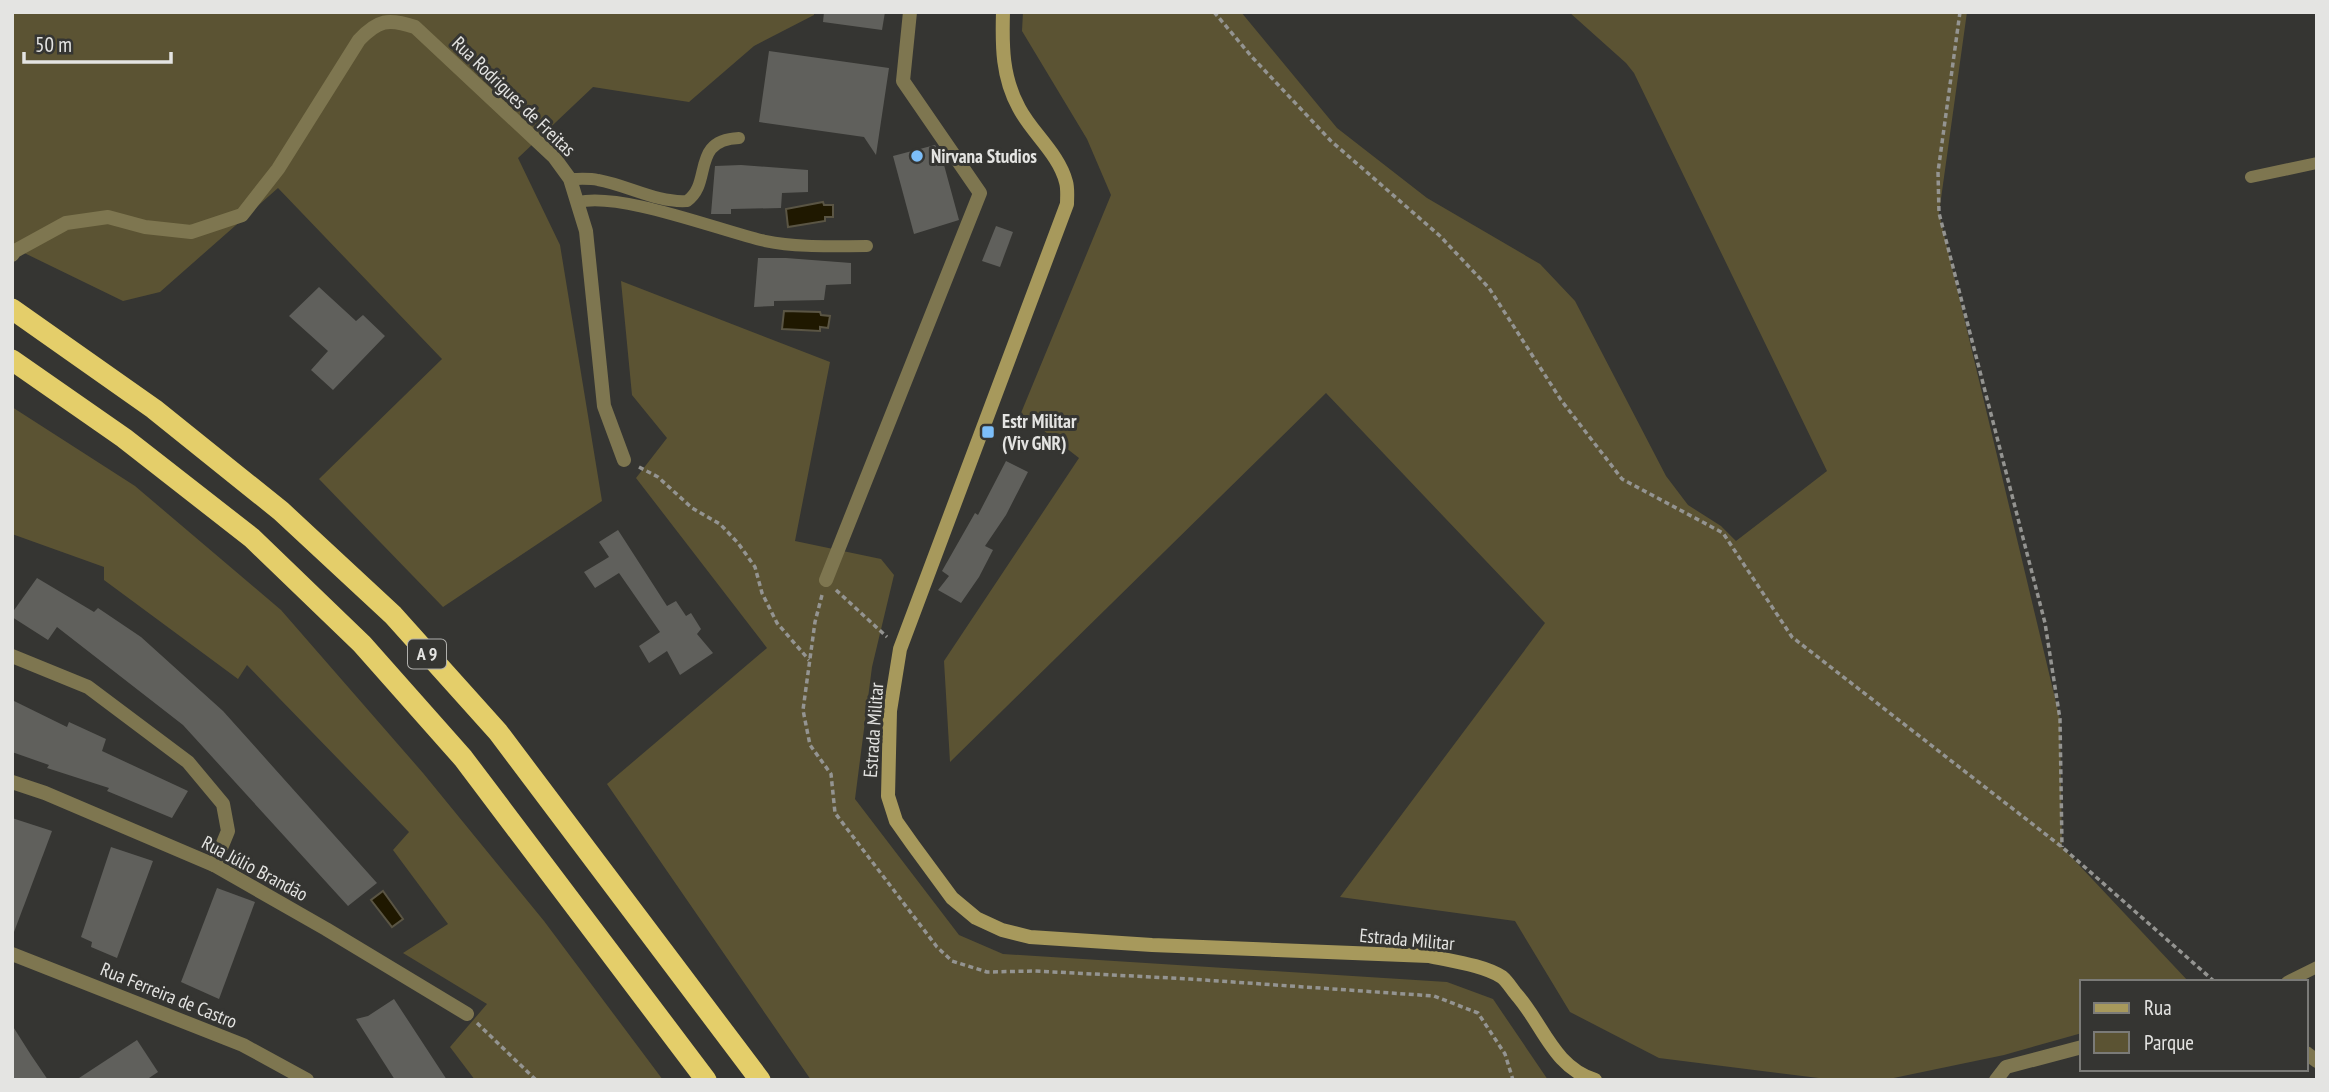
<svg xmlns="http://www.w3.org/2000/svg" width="2329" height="1092" font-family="'PT Sans Narrow',sans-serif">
	<rect width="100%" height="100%" fill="#353532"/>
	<g fill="#5b5333">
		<polygon points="814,12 814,15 754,46 689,102 593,87 518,158 560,245 602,501 443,607 319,479 442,359 278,188 160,292 123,301 12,247 14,12"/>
		<polygon points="1023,12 1241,12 1337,128 1427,198 1540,264 1575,301 1666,476 1688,505 1721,526 1736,541 1827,471 1634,73 1626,63 1569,12 1967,12 1939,213 2060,719 2062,847 2189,982 2082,982 2082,1033 2004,1055 1884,1080 1835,1080 1659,1058 1570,1012 1515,921 1340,897 1545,623 1326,393 950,762 944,661 1079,458 1021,413 1111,195 1087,139 1022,31"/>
		<polygon points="621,281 830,362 795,541 881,559 894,575 872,667 855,799 959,935 1003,954 1447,982 1493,999 1548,1080 811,1080 607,784 767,648 636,478 667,438 632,395"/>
		<polygon points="12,407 135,486 281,610 423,773 544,921 663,1080 475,1080 450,1047 487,1004 403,953 448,924 393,850 409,832 247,665 238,679 104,580 104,567 12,534"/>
	</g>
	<g fill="#1f1800" stroke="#5a5544" stroke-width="2">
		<polygon points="823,202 824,205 833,205 833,217 825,217 825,221 788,227 786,209"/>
		<polygon points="784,311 820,312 821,315 830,316 828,328 820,327 820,331 782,329"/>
		<polygon points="383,891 403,919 392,927 371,900"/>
	</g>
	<g fill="#60605c">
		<polygon points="824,12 885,12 882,30 823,22"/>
		<polygon points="769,51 889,68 876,155 864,137 759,122"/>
		<polygon points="935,145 941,154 959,220 914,234 893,156"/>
		<polygon points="741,165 808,170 808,192 782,193 781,208 731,209 731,214 711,214 715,166"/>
		<polygon points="996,226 1013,232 1000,267 982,261"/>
		<polygon points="758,258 786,258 851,263 851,284 826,285 824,300 774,301 774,306 754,307"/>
		<polygon points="319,287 356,321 363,315 385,336 333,390 311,370 328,351 289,316"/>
		<polygon points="1006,461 1028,472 1006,515 985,546 993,550 979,577 961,603 938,590 949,576 942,571 975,513 978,515"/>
		<polygon points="618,530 667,606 676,601 686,616 691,613 701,629 697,634 713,653 680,675 667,651 649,663 639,646 660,632 619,573 595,588 584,572 609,557 599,542"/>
		<polygon points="37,578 94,612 98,608 141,637 223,711 377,883 348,906 183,725 57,627 48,640 12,617 12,613"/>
		<polygon points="12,700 67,727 69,722 106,739 102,751 188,791 172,818 107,791 109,788 47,768 49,765 12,752"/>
		<polygon points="12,818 52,831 14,932 12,932"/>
		<polygon points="111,847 153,861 117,958 91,947 92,942 81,937"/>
		<polygon points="217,888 255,902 219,999 181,982"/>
		<polygon points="394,999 447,1080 395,1080 356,1019 368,1016"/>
		<polygon points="12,1025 31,1055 48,1080 12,1080"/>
		<polygon points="137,1040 158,1072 146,1080 76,1080"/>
	</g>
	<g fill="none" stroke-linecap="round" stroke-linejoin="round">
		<g stroke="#949491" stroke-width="3.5" stroke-dasharray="5 3.5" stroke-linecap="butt">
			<polyline points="1214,12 1252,57 1331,141 1440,236 1489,288 1561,400 1622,479 1723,533 1792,637 2062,847 2215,982"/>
			<polyline points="1960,12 1938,172 1939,213 2045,623 2060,719 2062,847"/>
			<polyline points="639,467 658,477 692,508 720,524 738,543 755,567 762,593 777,623 809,660"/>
			<polyline points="836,590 887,637"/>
			<polyline points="822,595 815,622 803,710 810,745 831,774 835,813 937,947 952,961 987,972 1035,971 1190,979 1434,996 1478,1013 1505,1054 1513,1080"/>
			<polyline points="477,1023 536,1080"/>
		</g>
		<g stroke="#7e7650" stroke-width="12">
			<polyline points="2251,177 2317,163"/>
			<path d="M570,179c9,0 19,-1 28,1 29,5 59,23 89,21 26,-18 3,-61 52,-63"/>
			<path d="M578,202c44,-10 140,28 187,39 34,7 68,5 102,5"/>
			<polyline points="2287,982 2317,967"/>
		</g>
		<g stroke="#7e7650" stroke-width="14">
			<path d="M12,255l3,-4 51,-28 42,-6 37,10 46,5 51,-17 36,-46 81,-129c19,-20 29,-22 56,-13l139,130 16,22 16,52 18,175 20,54"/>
			<polyline points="826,580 980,193 903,81 910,12"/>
			<polyline points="12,656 88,687 188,762 223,804 228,831 214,865"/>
			<polyline points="12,782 45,793 214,865 326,929 467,1014"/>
			<polyline points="12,954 243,1045 307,1080"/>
			<polyline points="2306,1053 2317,1061"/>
			<polyline points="1996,1080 2006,1067 2082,1047"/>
		</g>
		<path stroke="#a7995c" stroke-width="14" d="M1003,12c-1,34 -1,65 16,96 13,25 40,46 47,74 2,7 1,15 1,22l-167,445 -10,62 -2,85 8,25 17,24 39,53 24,20 26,12 28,7 122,8 277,11c22,5 54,9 73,21 5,4 10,12 14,17 27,30 37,73 79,86"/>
		<g stroke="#e4ce6a" stroke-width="21">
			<polyline points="12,309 154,409 281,511 393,615 498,732 760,1080"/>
			<polyline points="12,360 124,438 252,538 362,644 463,758 706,1080"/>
		</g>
	</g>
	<g fill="#7cbef9" stroke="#353532" stroke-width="2.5">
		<circle cx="917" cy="156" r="7"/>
		<rect x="981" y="425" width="14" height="14" rx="3.5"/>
	</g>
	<g text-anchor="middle" stroke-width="6" stroke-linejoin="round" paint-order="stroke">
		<rect fill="#353532" stroke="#b0b0ad" stroke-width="2" x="408" y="639.5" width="38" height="29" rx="5"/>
		<g font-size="18" font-weight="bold" fill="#e4e4e2">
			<text x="427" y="660">A 9</text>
		</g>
		<g font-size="19" fill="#e4e4e2" stroke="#353532">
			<text transform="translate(514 96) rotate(44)" y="7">Rua Rodrigues de Freitas</text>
			<text transform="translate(873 730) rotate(-86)" y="7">Estrada Militar</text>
			<text transform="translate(255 868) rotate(28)" y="7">Rua Júlio Brandão</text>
			<text transform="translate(1407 939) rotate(5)" y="7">Estrada Militar</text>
			<text transform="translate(169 995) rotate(22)" y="7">Rua Ferreira de Castro</text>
		</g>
		<g font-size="19" font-weight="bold" fill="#e4e4e2" stroke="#353532" text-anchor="start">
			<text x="931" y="163">Nirvana Studios</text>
			<text x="1002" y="428">Estr Militar<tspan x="1002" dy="22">(Viv GNR)</tspan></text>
		</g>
	</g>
	<rect width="2329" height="1092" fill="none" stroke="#e4e4e2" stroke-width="28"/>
	<rect x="2080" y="980" width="228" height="91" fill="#353532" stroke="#7b7b78" stroke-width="2"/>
	<rect x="2094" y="1003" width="35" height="10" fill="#a7995c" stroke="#7b7b78" stroke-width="2"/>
	<text x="2144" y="1015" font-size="21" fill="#e4e4e2">Rua</text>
	<rect x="2094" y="1032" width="35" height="21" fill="#5b5333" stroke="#7b7b78" stroke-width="2"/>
	<text x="2144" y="1050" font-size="21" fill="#e4e4e2">Parque</text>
	<path d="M24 52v10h147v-10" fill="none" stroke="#e4e4e2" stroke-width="3.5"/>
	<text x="35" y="52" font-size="21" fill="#e4e4e2" stroke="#353532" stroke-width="5" paint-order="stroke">50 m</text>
</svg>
